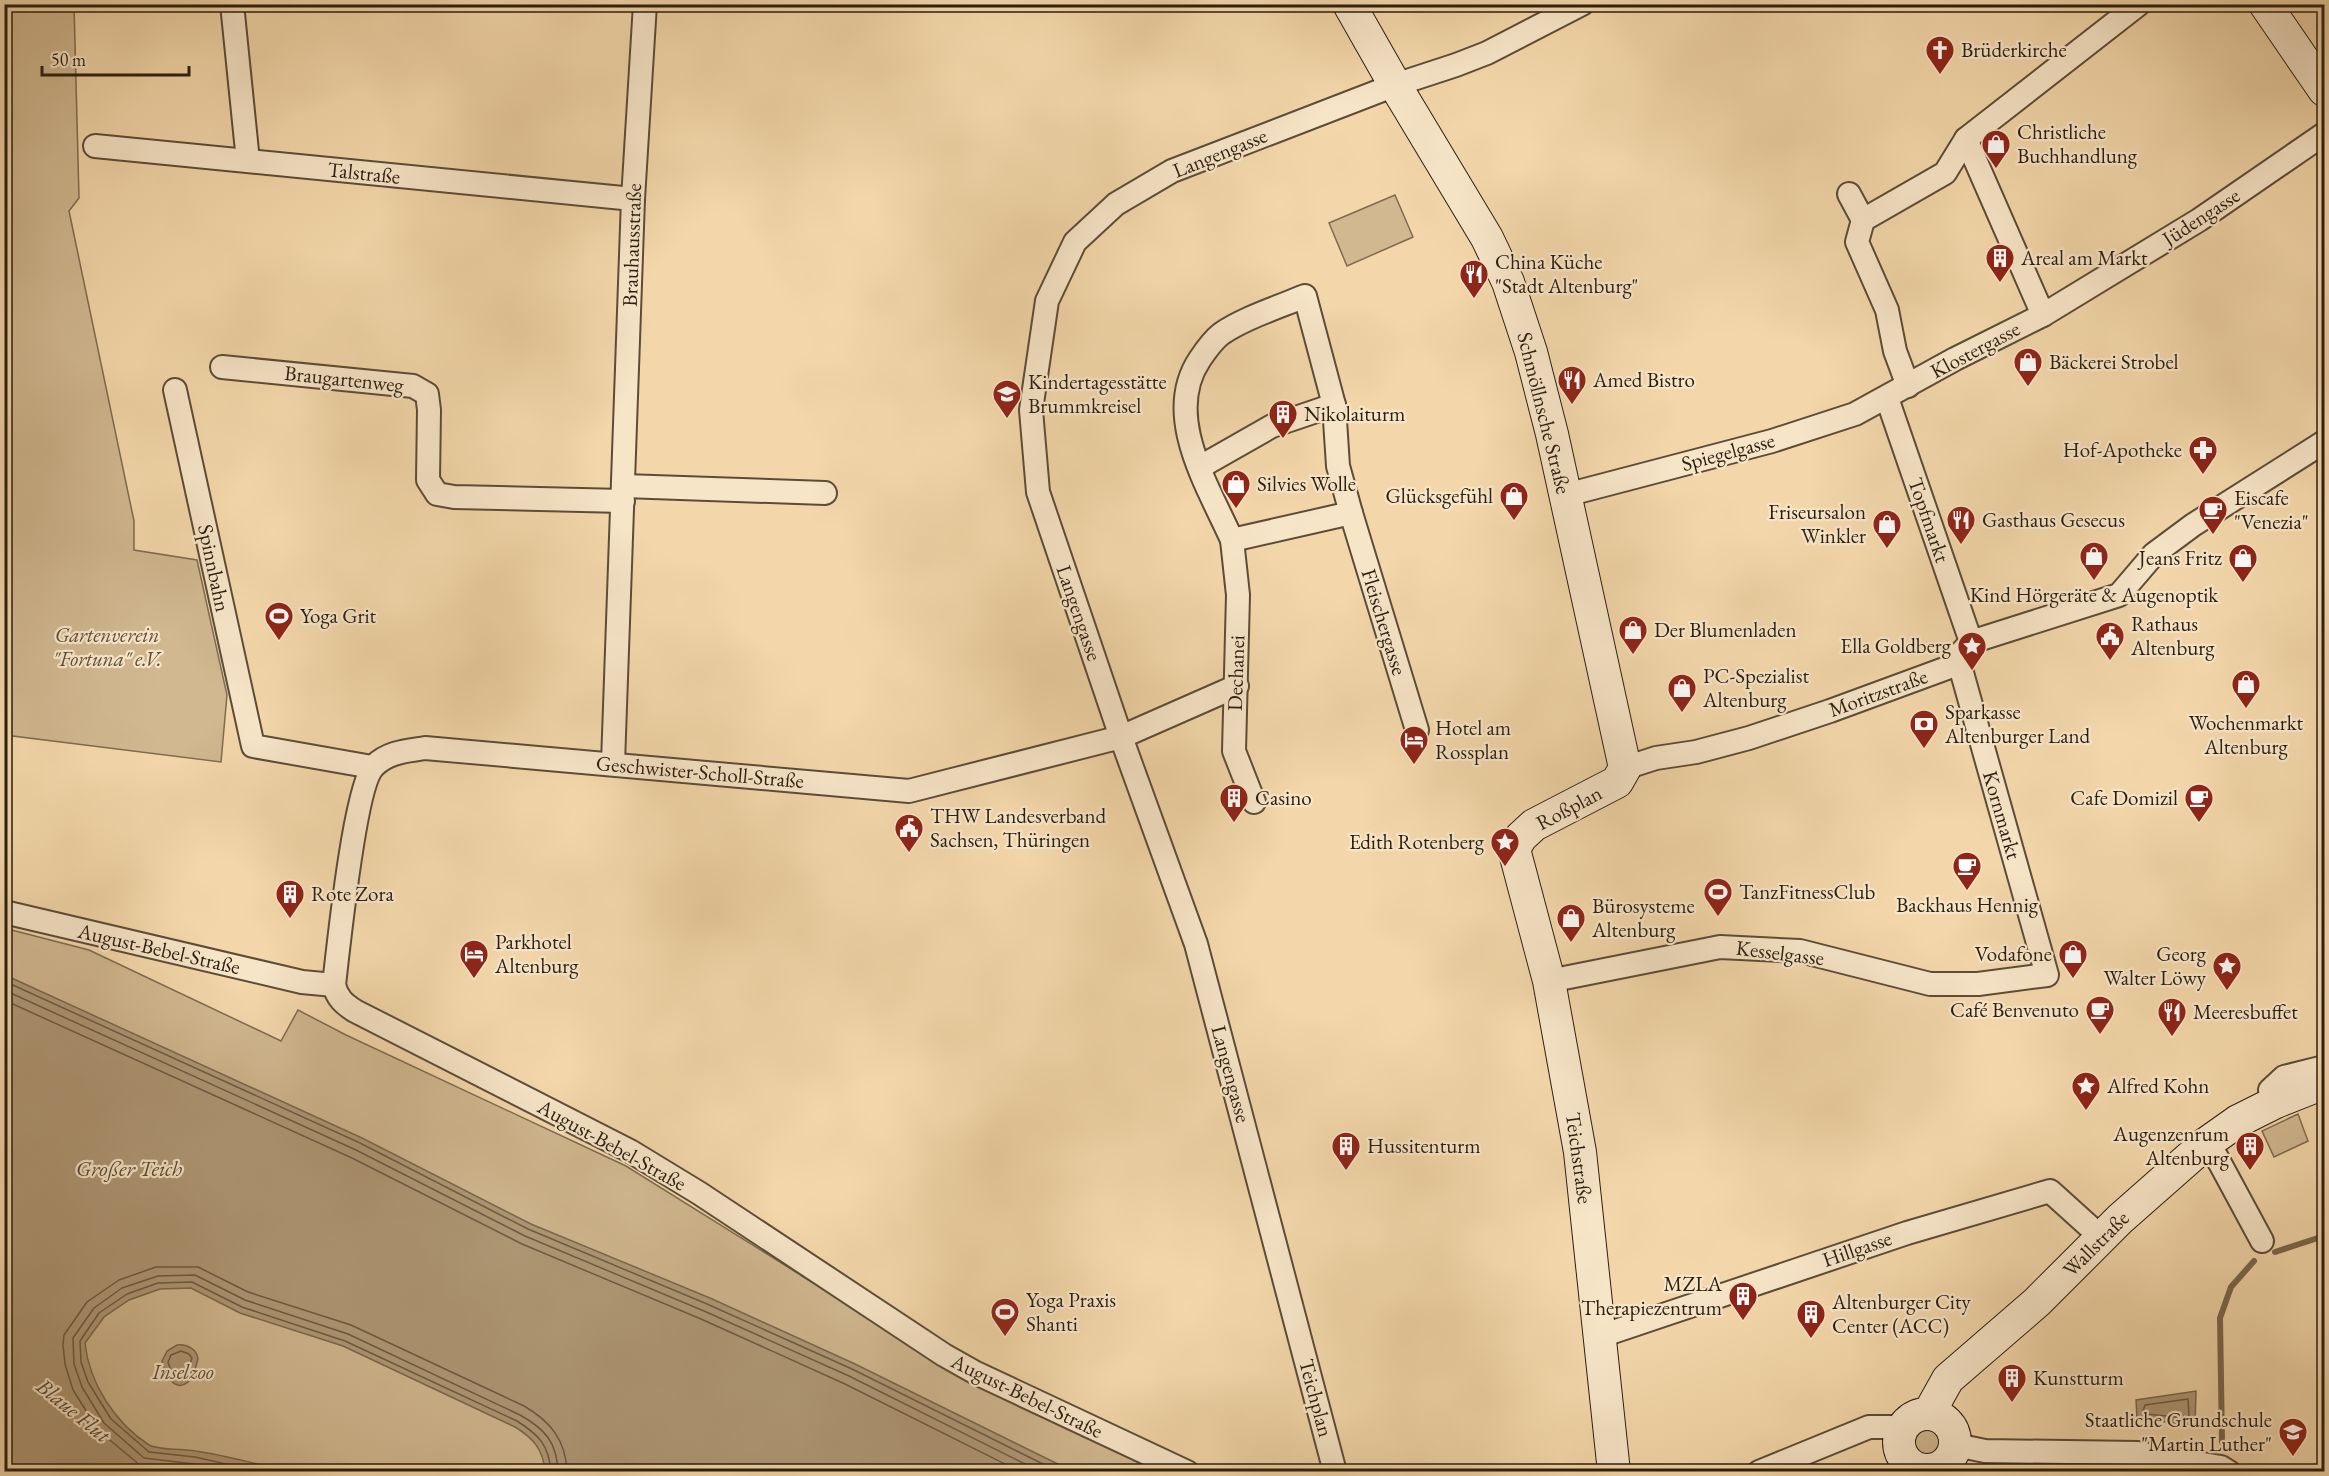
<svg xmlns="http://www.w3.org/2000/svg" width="2329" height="1476" font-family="'EB Garamond',serif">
	<rect width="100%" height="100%" fill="#f3d7aa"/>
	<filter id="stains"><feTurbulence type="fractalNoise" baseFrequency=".00333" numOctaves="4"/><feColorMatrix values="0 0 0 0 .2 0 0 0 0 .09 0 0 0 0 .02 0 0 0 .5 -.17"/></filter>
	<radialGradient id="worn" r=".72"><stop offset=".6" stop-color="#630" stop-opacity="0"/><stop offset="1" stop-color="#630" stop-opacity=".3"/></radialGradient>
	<g fill="#d1b890" stroke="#7e6b50" stroke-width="1.5">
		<polygon points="5,4 74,5 79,198 69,211 134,521 134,550 197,560 227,695 221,762 5,735"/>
		<polygon points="1395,195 1413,237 1347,266 1329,223"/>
		<polygon points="4,928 89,950 281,1041 298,1010 346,1035 626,1166 959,1374 1170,1471 5,1471"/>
		<polygon points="2298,1114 2308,1141 2274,1157 2262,1131"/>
		<circle cx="1928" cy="1443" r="13"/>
	</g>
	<g fill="#af9876" stroke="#7a674e" stroke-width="1.5">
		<path d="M5,975l357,163 169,86 179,74 145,66 217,107h-527c-2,-22 -12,-33 -30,-44l-172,-81 -103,-33 -49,-25 -31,1 -31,11 -25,17 -19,26c4,40 30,80 64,102 9,5 34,4 46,6 31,4 63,14 94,20h-284z"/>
		<path d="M177,1345c10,-1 20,4 21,14 -2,6 -4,19 -10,23 -14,12 -24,-10 -26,-21l5,-10z"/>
		<polygon points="2196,1391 2195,1425 2137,1419 2136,1400"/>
	</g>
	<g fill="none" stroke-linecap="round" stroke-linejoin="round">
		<g stroke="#6c5b44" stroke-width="1.5">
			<polyline points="4,981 360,1143 528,1229 707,1304 852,1369 1059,1472"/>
			<polyline points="4,990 356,1150 525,1236 704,1311 849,1376 1041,1472"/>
			<polyline points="4,1000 352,1158 522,1244 701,1319 845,1384 1021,1472"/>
			<polygon points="181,1351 189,1354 192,1358 186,1376 180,1379 172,1374 168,1362 171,1355"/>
			<polygon points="2188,1399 2189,1415 2187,1418 2146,1414 2143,1411 2145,1405"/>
			<path d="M178,1472l-37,-6 -42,-35 -26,-41 -8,-26 -2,-19 1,-10 23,-33 32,-22 37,-13h42l50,25 103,33 173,81c26,15 42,34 43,66"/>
			<path d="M227,1472l-33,-8 -50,-6 -40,-35 -22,-36 -8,-23 -1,-26 21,-30 28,-20 36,-12 37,-1 50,25 103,34 172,81c25,14 37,27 38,57"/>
			<path d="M262,1472l-67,-15 -46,-5 -38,-33 -23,-37 -7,-20 -1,-21 19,-28 28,-19 31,-11 34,-1 50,25 103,34 172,80c22,14 32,24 34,51"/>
		</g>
		<g stroke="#7a674e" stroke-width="6">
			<polyline points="2275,1252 2324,1236"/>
			<polyline points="2222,1442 2220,1318 2231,1287 2254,1261"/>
		</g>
		<g stroke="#5c4c37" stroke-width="26">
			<g id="street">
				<polyline points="232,4 248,161"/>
				<polyline points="1966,139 2043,315"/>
				<polyline points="95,146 633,199"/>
				<polyline points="1849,194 1863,220"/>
				<polyline points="1863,220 1945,173 1966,139 2139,4"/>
				<polyline points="1863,220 1857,242 1887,310 1895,351 1908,386"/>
				<path d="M1305,296l29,109 4,61 13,47 -119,27c-24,-54 -70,-125 -32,-181 6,-9 12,-18 21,-25 23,-16 58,-27 84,-38z"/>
				<polyline points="222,367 413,386 427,394 429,410 428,480 437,494 454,497 623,501"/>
				<polyline points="175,390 253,746 372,767"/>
				<polyline points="1887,398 1971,642"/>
				<polyline points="1200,467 1272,426 1334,405"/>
				<polyline points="624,486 825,493"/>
				<polyline points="1566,495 1772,441 1855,414 1955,359 2043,315 2199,220 2324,134"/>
				<polyline points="1351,513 1417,730"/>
				<polyline points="1232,540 1238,595 1234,751 1254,802"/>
				<polyline points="613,763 633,199 645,4"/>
				<polyline points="1625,768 1656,758 1696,752 1749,738 1830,711 1947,668 1971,642 2119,595 2154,554 2193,525 2324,442"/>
				<polyline points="4,912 302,982 334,985"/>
				<polyline points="1549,981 1720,947 1800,951 1930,984 1978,984 2047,975 1957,655"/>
				<polyline points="2276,1102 2270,1090 2284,1077 2324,1067"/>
				<polyline points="2208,1141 2262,1241"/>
				<polyline points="1601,1336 1907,1233 2050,1191 2102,1238"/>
				<polyline points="1956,1445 1985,1451 2138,1453 2221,1467 2229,1472"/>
				<path d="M1187,1472l-211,-99 -32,-18 -245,-162 -69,-42 -275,-140c-11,-7 -18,-13 -21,-26 4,-35 21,-200 40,-219 14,-14 32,-15 51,-18l484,43 212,-54 116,-51"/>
				<polyline points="1335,1472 1196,944 1121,737 1038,492 1031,410 1047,301 1075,242 1116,204 1172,171 1395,85 1456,65 1487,53 1582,4"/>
				<polyline points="1759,1472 1869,1427 1890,1427 1901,1431"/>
			</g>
		</g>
		<g stroke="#2a1e11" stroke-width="34">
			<g id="secondary">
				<polyline points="1349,4 1395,85 1487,238 1508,282 1531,352 1552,434 1625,768 1617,782 1534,825 1521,837 1514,849 1549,981 1580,1152 1614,1472"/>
				<polyline points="2265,4 2324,90"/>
				<polyline points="1932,1413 1934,1404 1948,1379 2037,1302 2120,1219 2204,1145 2238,1121 2276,1102 2324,1083"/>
				<circle cx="1927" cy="1442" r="28"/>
			</g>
		</g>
		<use href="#street" stroke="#f7e5c8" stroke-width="22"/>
		<use href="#secondary" stroke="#f7e5c8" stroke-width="32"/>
	</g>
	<defs>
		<g id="church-pin" transform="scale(1.5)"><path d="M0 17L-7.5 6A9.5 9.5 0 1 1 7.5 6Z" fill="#8f2418" stroke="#f7e5c8"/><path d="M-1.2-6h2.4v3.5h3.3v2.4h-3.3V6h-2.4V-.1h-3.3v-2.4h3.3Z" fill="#fff"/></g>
		<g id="shop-pin" transform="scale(1.5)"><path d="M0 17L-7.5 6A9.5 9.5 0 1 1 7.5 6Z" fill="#8f2418" stroke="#f7e5c8"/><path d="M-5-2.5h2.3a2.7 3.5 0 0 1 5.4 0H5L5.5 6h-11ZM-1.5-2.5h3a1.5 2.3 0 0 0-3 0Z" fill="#fff"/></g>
		<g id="building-pin" transform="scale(1.5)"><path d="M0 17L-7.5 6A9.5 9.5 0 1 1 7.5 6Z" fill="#8f2418" stroke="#f7e5c8"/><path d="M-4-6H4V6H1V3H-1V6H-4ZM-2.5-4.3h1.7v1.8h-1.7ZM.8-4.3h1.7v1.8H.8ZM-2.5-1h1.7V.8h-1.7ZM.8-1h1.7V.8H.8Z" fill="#fff"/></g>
		<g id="restaurant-pin" transform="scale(1.5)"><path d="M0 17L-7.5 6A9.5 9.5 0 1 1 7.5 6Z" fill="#8f2418" stroke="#f7e5c8"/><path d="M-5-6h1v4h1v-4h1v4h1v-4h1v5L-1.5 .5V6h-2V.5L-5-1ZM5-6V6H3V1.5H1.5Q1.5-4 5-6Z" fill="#fff"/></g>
		<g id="school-pin" transform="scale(1.5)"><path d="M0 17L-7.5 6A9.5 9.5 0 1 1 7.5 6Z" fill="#8f2418" stroke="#f7e5c8"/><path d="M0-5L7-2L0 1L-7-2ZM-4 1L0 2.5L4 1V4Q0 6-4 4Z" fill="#fff"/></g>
		<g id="pharmacy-pin" transform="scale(1.5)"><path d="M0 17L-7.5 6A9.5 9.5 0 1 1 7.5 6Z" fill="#8f2418" stroke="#f7e5c8"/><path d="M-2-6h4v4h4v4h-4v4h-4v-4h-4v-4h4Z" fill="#fff"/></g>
		<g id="cafe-pin" transform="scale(1.5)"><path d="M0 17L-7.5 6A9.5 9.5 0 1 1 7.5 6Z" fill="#8f2418" stroke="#f7e5c8"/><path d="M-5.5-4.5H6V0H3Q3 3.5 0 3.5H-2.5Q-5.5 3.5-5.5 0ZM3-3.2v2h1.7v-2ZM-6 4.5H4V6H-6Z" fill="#fff"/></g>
		<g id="stadium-pin" transform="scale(1.5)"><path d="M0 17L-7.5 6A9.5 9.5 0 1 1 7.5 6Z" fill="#8f2418" stroke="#f7e5c8"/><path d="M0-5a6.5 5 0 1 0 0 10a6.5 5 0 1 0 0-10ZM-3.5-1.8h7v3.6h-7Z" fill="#fff"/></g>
		<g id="civic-pin" transform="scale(1.5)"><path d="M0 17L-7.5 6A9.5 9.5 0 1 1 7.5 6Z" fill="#8f2418" stroke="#f7e5c8"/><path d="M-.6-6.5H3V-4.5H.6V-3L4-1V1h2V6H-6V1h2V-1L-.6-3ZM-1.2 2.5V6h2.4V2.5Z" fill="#fff"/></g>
		<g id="sight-pin" transform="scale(1.5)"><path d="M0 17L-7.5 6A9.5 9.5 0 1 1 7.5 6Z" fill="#8f2418" stroke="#f7e5c8"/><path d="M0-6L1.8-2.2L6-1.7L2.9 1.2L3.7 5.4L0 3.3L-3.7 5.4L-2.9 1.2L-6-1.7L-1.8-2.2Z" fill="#fff"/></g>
		<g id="bank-pin" transform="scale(1.5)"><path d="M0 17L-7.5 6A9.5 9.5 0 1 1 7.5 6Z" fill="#8f2418" stroke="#f7e5c8"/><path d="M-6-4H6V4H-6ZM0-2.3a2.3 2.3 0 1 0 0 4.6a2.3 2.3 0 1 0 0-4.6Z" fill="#fff"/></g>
		<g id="hotel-pin" transform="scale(1.5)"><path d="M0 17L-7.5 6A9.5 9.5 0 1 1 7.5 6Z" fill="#8f2418" stroke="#f7e5c8"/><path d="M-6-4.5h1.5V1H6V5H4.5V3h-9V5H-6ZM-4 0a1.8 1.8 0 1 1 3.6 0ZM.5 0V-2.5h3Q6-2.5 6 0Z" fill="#fff"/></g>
	</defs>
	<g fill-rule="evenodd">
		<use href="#church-pin" x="1940" y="50"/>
		<use href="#shop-pin" x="1996" y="144"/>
		<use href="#building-pin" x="2000" y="258"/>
		<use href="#restaurant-pin" x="1474" y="274"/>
		<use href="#shop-pin" x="2028" y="362"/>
		<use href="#restaurant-pin" x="1572" y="380"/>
		<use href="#school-pin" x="1007" y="394"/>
		<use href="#building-pin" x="1283" y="414"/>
		<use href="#pharmacy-pin" x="2203" y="450"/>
		<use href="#shop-pin" x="1236" y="484"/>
		<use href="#shop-pin" x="1514" y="496"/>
		<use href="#cafe-pin" x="2213" y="510"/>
		<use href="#restaurant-pin" x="1961" y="520"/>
		<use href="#shop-pin" x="1887" y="524"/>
		<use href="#shop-pin" x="2094" y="556"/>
		<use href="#shop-pin" x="2243" y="558"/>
		<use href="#stadium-pin" x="279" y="616"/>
		<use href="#shop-pin" x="1633" y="630"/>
		<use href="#civic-pin" x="2110" y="636"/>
		<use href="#sight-pin" x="1972" y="646"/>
		<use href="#shop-pin" x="2246" y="684"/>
		<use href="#shop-pin" x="1682" y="688"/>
		<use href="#bank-pin" x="1924" y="724"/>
		<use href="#hotel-pin" x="1414" y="740"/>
		<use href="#building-pin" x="1234" y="798"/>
		<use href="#cafe-pin" x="2199" y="798"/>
		<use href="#civic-pin" x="909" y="828"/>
		<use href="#sight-pin" x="1505" y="842"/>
		<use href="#cafe-pin" x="1967" y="866"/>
		<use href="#stadium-pin" x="1718" y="892"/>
		<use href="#building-pin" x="290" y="894"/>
		<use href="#shop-pin" x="1571" y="918"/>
		<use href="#hotel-pin" x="474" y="954"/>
		<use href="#shop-pin" x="2073" y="954"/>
		<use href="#sight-pin" x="2227" y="966"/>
		<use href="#cafe-pin" x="2100" y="1010"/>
		<use href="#restaurant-pin" x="2172" y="1012"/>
		<use href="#sight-pin" x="2086" y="1086"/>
		<use href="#building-pin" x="1346" y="1146"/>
		<use href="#building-pin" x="2250" y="1146"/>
		<use href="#building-pin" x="1743" y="1296"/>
		<use href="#stadium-pin" x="1005" y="1312"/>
		<use href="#building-pin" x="1811" y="1314"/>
		<use href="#building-pin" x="2012" y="1378"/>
		<use href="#school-pin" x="2293" y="1432"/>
	</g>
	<g text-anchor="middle" stroke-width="4.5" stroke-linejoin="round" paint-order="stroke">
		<g font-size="21" fill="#2a1e11" stroke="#f7e5c8" text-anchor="start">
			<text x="1961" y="57">Brüderkirche</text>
			<text x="2017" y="139">Christliche<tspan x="2017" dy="24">Buchhandlung</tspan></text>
			<text x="2021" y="265">Areal am Markt</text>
			<text x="1495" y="269">China Küche<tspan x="1495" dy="24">"Stadt Altenburg"</tspan></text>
			<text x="2049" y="369">Bäckerei Strobel</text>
			<text x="1593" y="387">Amed Bistro</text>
			<text x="1028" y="389">Kindertagesstätte<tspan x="1028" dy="24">Brummkreisel</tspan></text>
			<text x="1304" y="421">Nikolaiturm</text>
			<text x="2182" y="457" text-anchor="end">Hof-Apotheke</text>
			<text x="1257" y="491">Silvies Wolle</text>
			<text x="1493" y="503" text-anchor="end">Glücksgefühl</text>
			<text x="2234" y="505">Eiscafe<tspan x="2234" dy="24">"Venezia"</tspan></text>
			<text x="1866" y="519" text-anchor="end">Friseursalon<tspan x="1866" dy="24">Winkler</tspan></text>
			<text x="1982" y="527">Gasthaus Gesecus</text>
			<text x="2222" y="565" text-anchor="end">Jeans Fritz</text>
			<text x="2094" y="602" text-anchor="middle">Kind Hörgeräte &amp; Augenoptik</text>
			<text x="300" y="623">Yoga Grit</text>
			<text x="2131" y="631">Rathaus<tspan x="2131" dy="24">Altenburg</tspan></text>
			<text x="1654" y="637">Der Blumenladen</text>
			<text x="1951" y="653" text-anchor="end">Ella Goldberg</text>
			<text x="1703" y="683">PC-Spezialist<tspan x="1703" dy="24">Altenburg</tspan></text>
			<text x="1945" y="719">Sparkasse<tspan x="1945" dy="24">Altenburger Land</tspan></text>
			<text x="2246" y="730" text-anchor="middle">Wochenmarkt<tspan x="2246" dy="24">Altenburg</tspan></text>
			<text x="1435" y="735">Hotel am<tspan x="1435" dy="24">Rossplan</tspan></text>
			<text x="1255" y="805">Casino</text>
			<text x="2178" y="805" text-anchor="end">Cafe Domizil</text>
			<text x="930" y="823">THW Landesverband<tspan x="930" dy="24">Sachsen, Thüringen</tspan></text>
			<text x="1484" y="849" text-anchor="end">Edith Rotenberg</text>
			<text x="1739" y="899">TanzFitnessClub</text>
			<text x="311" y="901">Rote Zora</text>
			<text x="1967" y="912" text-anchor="middle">Backhaus Hennig</text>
			<text x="1592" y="913">Bürosysteme<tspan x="1592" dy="24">Altenburg</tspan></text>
			<text x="495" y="949">Parkhotel<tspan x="495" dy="24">Altenburg</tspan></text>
			<text x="2052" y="961" text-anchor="end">Vodafone</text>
			<text x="2206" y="961" text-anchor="end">Georg<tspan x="2206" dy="24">Walter Löwy</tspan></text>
			<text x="2079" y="1017" text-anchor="end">Café Benvenuto</text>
			<text x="2193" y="1019">Meeresbuffet</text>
			<text x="2107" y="1093">Alfred Kohn</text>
			<text x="2229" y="1141" text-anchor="end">Augenzenrum<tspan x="2229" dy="24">Altenburg</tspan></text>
			<text x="1367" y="1153">Hussitenturm</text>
			<text x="1722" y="1291" text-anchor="end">MZLA<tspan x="1722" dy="24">Therapiezentrum</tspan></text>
			<text x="1026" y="1307">Yoga Praxis<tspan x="1026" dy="24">Shanti</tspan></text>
			<text x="1832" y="1309">Altenburger City<tspan x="1832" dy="24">Center (ACC)</tspan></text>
			<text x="2033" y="1385">Kunstturm</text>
			<text x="2272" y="1427" text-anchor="end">Staatliche Grundschule<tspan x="2272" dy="24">"Martin Luther"</tspan></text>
		</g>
		<g font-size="21" fill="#2a1e11" stroke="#f7e5c8">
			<text transform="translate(1220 153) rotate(-22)" y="7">Langengasse</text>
			<text transform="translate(364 173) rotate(6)" y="7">Talstraße</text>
			<text transform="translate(2201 217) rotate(-33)" y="7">Jüdengasse</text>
			<text transform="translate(632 245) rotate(-88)" y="7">Brauhausstraße</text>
			<text transform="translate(1975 350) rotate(-28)" y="7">Klostergasse</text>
			<text transform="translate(344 379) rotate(6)" y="7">Braugartenweg</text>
			<text transform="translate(1544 413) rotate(76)" y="7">Schmöllnsche Straße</text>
			<text transform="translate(1728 452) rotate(-15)" y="7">Spiegelgasse</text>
			<text transform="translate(1929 520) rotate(71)" y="7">Topfmarkt</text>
			<text transform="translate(214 568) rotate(78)" y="7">Spinnbahn</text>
			<text transform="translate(1079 613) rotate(71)" y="7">Langengasse</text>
			<text transform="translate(1384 622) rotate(73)" y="7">Fleischergasse</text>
			<text transform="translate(1236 673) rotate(-88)" y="7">Dechanei</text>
			<text transform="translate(1878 693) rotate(-20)" y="7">Moritzstraße</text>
			<text transform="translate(700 772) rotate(5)" y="7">Geschwister-Scholl-Straße</text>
			<text transform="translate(1569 808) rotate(-28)" y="7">Roßplan</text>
			<text transform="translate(2002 815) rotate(74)" y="7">Kornmarkt</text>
			<text transform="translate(159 949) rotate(13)" y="7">August-Bebel-Straße</text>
			<text transform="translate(1780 953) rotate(7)" y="7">Kesselgasse</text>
			<text transform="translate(1231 1074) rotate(75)" y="7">Langengasse</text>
			<text transform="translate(612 1145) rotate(29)" y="7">August-Bebel-Straße</text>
			<text transform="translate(1579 1158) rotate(82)" y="7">Teichstraße</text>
			<text transform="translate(2096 1244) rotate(-45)" y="7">Wallstraße</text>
			<text transform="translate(1857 1249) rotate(-19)" y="7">Hillgasse</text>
			<text transform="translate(1027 1396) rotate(26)" y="7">August-Bebel-Straße</text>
			<text transform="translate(1316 1398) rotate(75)" y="7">Teichplan</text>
		</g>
		<g font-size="21" font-style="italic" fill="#5c4c37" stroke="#f7e5c8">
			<text x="107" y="642">Gartenverein<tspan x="107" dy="24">"Fortuna" e.V.</tspan></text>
			<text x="183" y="1379">Inselzoo</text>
		</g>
		<g font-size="22" font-style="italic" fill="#594934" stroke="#f7e5c8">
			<text x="129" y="1176">Großer Teich</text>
			<text transform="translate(74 1410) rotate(39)" y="8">Blaue Flut</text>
		</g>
	</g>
	<rect width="2329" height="1476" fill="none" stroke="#f3d7aa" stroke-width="24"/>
	<rect x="6" y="6" width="2317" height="1464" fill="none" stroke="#2a1e11" stroke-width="3"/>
	<rect x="12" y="12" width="2305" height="1452" fill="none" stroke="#2a1e11" stroke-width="1.5"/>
	<path d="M42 66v9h147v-9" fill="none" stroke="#2a1e11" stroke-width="3"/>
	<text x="51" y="66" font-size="18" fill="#2a1e11" stroke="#f7e5c8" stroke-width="4.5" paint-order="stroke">50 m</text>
	<rect width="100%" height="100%" filter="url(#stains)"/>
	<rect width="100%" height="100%" fill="url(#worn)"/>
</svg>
